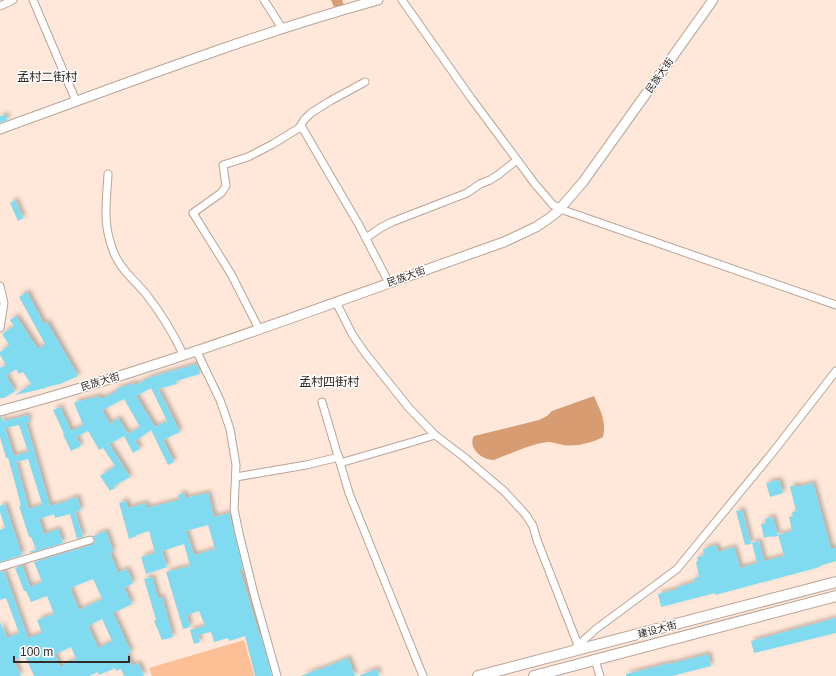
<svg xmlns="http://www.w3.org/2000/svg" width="836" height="676" font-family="Arial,'Noto Sans SC',sans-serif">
	<defs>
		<filter id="shadow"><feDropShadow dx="3" dy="-3" stdDeviation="2" flood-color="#0004"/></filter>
	</defs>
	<rect width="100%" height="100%" fill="#ffe8d9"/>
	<polygon fill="#fdc096" points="244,640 254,676 152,676 149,668"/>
	<g fill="#d89c72">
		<polygon points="331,0 342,0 344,5 334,7"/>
		<path d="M594,396c6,14 13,26 9,41 -11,6 -27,10 -40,8 -5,-1 -10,-3 -15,-3 -18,2 -38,12 -54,18 -11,1 -27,-12 -20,-24l65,-16 8,-4 5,-5z"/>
	</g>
	<g fill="#81dbf0" fill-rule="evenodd" filter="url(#shadow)">
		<polygon points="6,115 7,120 0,123 0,116"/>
		<polygon points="15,200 23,218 18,221 10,203"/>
		<polygon points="27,292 44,324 47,322 78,376 60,384 46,387 46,388 15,395 31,384 23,372 19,374 16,369 6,376 15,391 4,398 0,398 0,366 1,368 6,365 0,355 0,352 9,345 2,334 14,326 10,320 16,316 38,349 45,344 19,297"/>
		<path d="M197,364l3,10 -24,7 1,3 -19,5 22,43 -17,8 11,22 -6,3 -17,-35 -16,11 5,8 -7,4 -9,-17 16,-9 -16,-28 -22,11 8,14 8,-6 10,16 -19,10 21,33 -16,9 1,2 -5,3 -10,-15 15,-10 -12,-18 -4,2 -11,-19 -12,6 5,9 -10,5 -8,-16 1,-1 -11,-24 7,-3 11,24 12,-6 -9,-22 6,-3v1l20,-5 1,3 16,-8 -1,-2 18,-6 1,2 16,-8zM151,388l16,33 -12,6 -19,-31z"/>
		<path d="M28,415l1,7 -3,1 24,83 18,-5 -1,-1 10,-3 4,13 -6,2 8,25 -6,2 -7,-25 -15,4 -1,-4 -15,5 5,15 14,-5 5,14 -32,10 -1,-2 6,-1 -5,-13h-2l-10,-31h2l-7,-27 -6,-21h-2l-6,-21v-20h2l1,5 1,-1zM19,425l9,27 -14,4 -9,-28zM28,459l14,45 -1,1 -12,4 -13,-47z"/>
		<polygon points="779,480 783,493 770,497 766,483"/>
		<polygon points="813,483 831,549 836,548 836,561 819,566 820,567 715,595 715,593 661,607 658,594 677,589 677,587 695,582 694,578 699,577 696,562 698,561 697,557 704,555 703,549 716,545 718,552 734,547 740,568 757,563 752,543 759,541 764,561 784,556 778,535 792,531 789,517 793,516 792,512 796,511 790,487 796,485 797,487"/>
		<path d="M184,493l1,5 23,-5 6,24 15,-4 14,56 -3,1 19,64h1l12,42h-17l-10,-40 -16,5 -1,-3 -14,4 -3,-10 -13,3 2,7 -6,2 -4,-14 15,-4 -6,-15 -12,4 3,12 -7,2 -17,-57 24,-6 -6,-22 -22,7 5,16 -21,7 -5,-17 14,-4 -6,-22 -13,4 1,1 -8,3 -10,-36 7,-2 2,7 18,-5 1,5 32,-8 -1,-5zM208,525l7,24 -21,6 -8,-24z"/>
		<polygon points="5,504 22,555 0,562 0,530 5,528 0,512 0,506"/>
		<polygon points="742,510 751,544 745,545 736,511"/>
		<polygon points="773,517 778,536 771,537 771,536 764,538 761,524 766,523 765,519"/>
		<path d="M106,531l7,20 -3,2 8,20 9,-4 6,14 -9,5 8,16 -19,9 18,39 -4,2 5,12 6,-3 6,13h-20l-3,-7 -5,2 -1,-3 -16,7 -1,-3 -9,4h-55l-9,-20 -11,5 7,15h-21v-54l7,16 12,-5 -13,-35 -6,2v-28l4,-1 24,67 14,-5 -5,-13 17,-6 -7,-18 -16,6 -5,-11h-2l-9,-23 7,-3 8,22 12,-5 -8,-20 57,-17 3,-2 1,-2 -2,-5zM93,579l9,20 -23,11 -9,-22zM102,619l10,22 -14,7 -10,-22zM71,647l5,12 -16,8 -5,-13z"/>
		<polygon points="152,577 158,598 162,597 173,637 162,640 154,621 156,620 144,579"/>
		<polygon points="836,618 836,633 754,653 751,641"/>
		<polygon points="708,654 711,666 672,676 626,676 626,674 670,663 670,664"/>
		<polygon points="348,658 355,676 301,676 318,669 318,670"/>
		<polygon points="377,669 379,676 360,676 360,675"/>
	</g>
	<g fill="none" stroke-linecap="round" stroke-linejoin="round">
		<g stroke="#b9a495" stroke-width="9">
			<g id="street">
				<polyline points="33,0 76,101"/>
				<polyline points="264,0 282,28"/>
				<polyline points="402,0 471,98 535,184 553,205 566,211 836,305"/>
				<polyline points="0,6 13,0"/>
				<polyline points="299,128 304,120 311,113 330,101 365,82"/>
				<path d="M108,174c-1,22 -5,45 2,67 2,8 5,16 10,23 7,11 18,20 26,30 15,19 27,39 37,60"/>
				<polyline points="366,238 382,227 392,222 467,193 480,184 490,180 498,175 517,160"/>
				<polyline points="0,286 4,303 0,328"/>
				<polyline points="336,302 352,334 365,353 409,408 435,435 464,457 505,492 526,515 533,526 537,540 578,645"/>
				<polyline points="259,329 231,274 193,213 221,193 226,186 223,165 248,157 273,144 299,128 303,129 359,225 389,283"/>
				<polyline points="196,350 220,400 230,429 236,465 234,509 239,533 254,594 277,676"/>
				<polyline points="322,402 349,493 423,676"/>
				<polyline points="340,463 409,443 435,435"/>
				<polyline points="236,477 306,465 339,457"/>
				<polyline points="0,567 90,540"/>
				<polyline points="576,647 596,629 677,569 773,452 836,371"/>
				<polyline points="595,660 600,676"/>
			</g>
		</g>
		<g stroke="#b9a495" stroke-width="11">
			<g id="secondary">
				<path d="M0,129c125,-45 250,-94 378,-129"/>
				<path d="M0,411c171,-46 337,-110 504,-169l32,-15 12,-8 9,-7 26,-30 130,-182"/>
			</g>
		</g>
		<g stroke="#b9a495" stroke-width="12">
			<g id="primary">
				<polyline points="478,676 836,582"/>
				<polyline points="534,676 836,596"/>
			</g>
		</g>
		<use href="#street" stroke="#fff" stroke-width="7"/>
		<use href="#secondary" stroke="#fff" stroke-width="9"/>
		<use href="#primary" stroke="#fff" stroke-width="10"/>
	</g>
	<g text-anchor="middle" stroke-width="3" stroke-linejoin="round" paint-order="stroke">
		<g font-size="10" fill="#332b25" stroke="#fff">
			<text transform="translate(659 75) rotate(-55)" y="4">民族大街</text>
			<text transform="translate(406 276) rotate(-20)" y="4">民族大街</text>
			<text transform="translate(100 381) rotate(-17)" y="4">民族大街</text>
			<text transform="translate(657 629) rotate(-15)" y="4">建设大街</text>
		</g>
		<g font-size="12" fill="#332b25" stroke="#fff">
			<text x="47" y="81">孟村二街村</text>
			<text x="329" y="386">孟村四街村</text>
		</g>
	</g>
	<path d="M14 656v6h115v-6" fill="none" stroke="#332b25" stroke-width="2"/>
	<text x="20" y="656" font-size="12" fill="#332b25" stroke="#ffffff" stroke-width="3" paint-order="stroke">100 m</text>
</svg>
